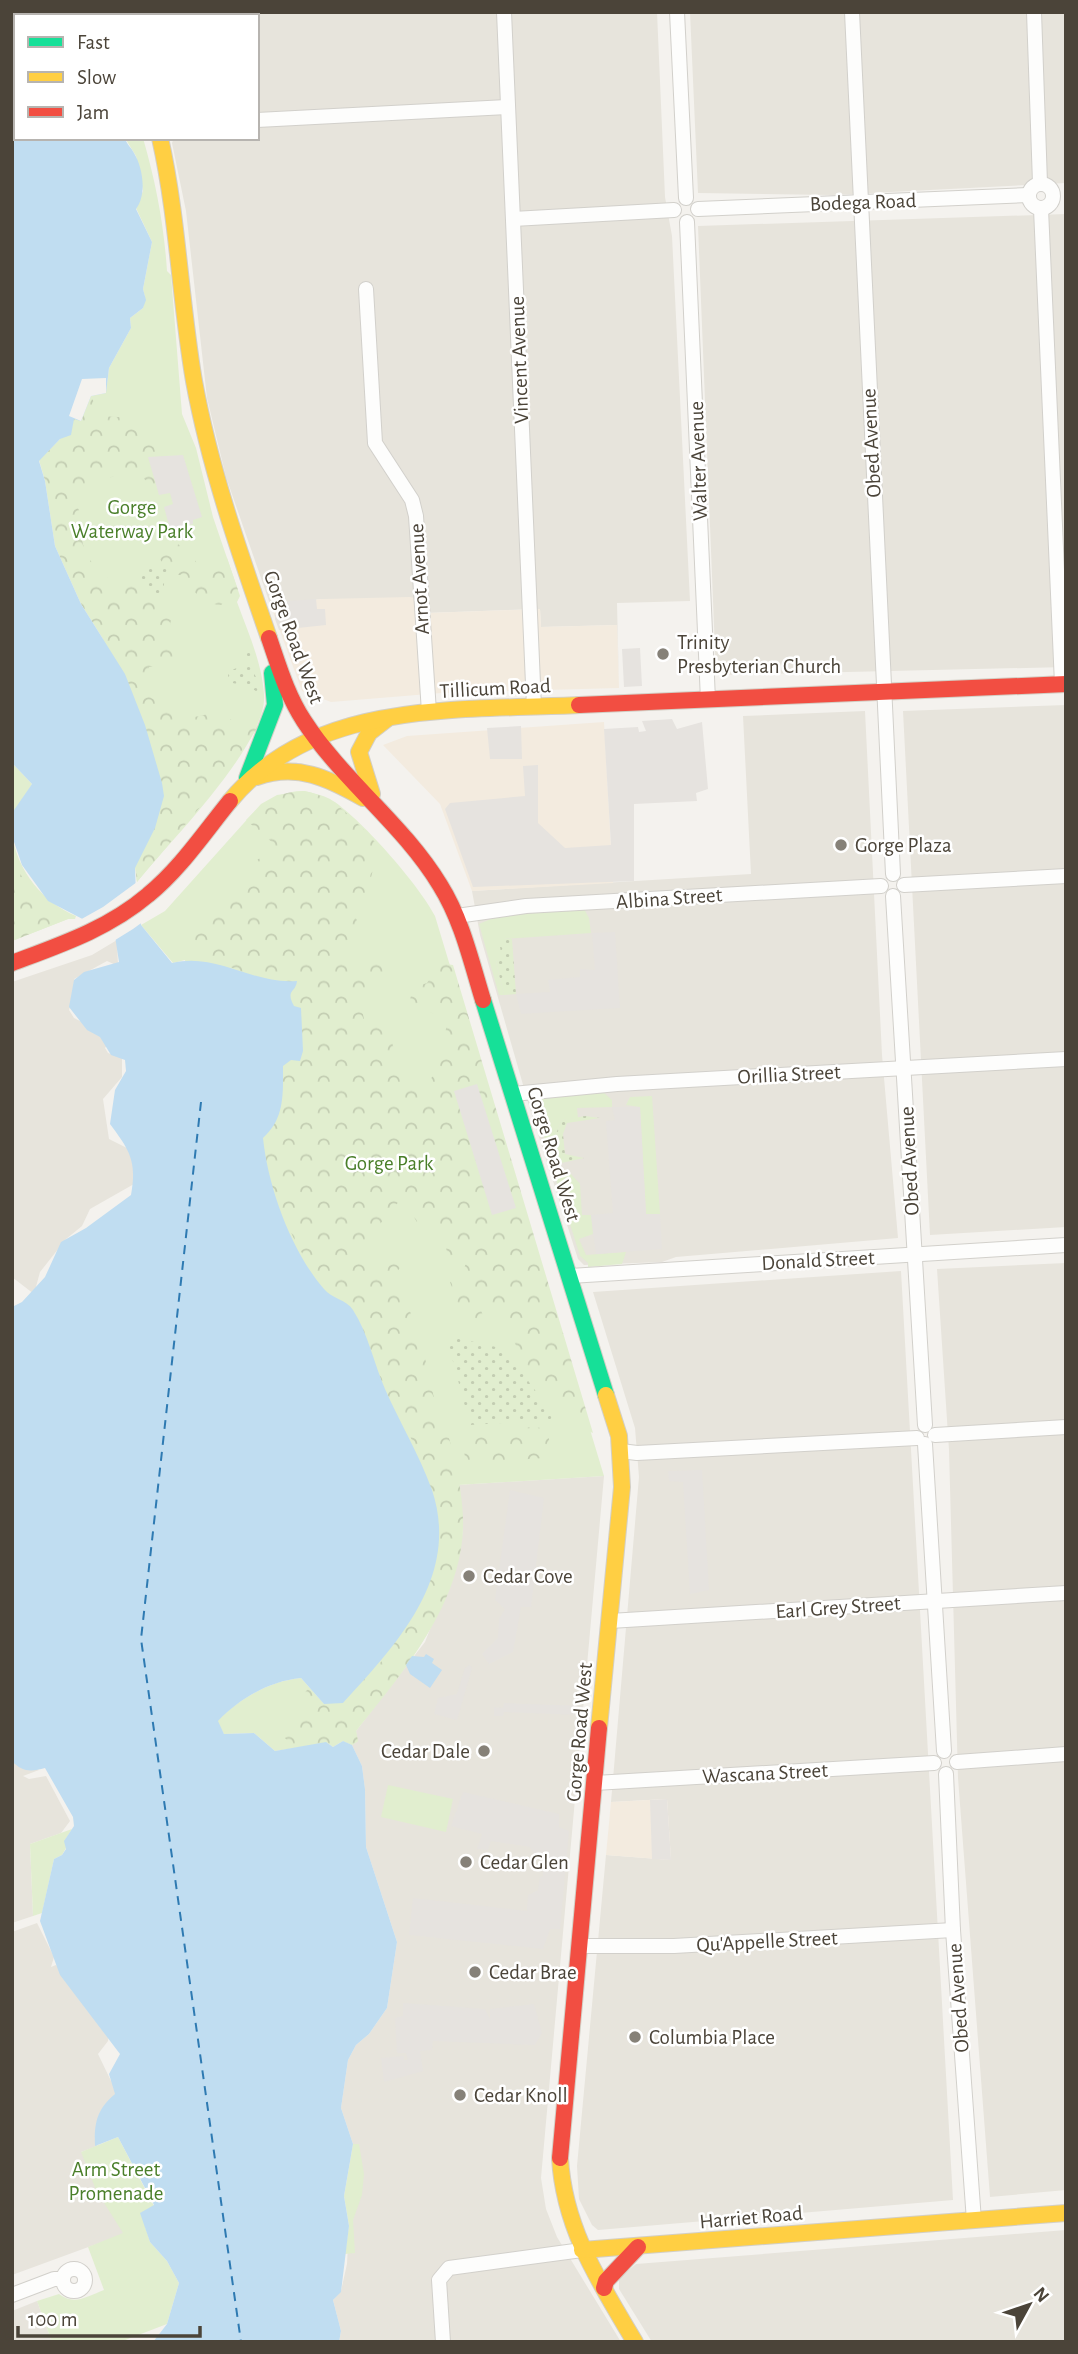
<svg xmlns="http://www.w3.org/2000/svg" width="1078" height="2354" font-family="'Alegreya Sans',sans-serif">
	<defs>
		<pattern id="forest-crowns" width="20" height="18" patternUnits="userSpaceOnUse" patternTransform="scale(1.75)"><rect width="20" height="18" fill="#e1eecf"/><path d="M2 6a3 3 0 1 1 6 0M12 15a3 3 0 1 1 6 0" fill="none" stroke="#c3cdb2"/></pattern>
		<pattern id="garden-dots" width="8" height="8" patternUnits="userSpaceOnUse" patternTransform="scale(1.75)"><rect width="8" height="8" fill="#e1eecf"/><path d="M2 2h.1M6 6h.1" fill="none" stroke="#c3cdb2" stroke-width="1.8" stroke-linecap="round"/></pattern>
	</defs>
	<rect width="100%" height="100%" fill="#f4f2ee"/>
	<g fill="#e7e4dc">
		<polygon points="121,12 657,12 665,197 672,236 690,601 617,603 619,688 617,625 541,627 540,609 426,613 323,599 270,604 226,477 207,398 186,211 172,143 174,138 257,138 257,16 124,16"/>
		<polygon points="690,12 1066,12 1066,183 832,195 698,193"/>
		<polygon points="1066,214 1066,667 716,675 698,226"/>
		<polygon points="1066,705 1066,1227 930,1235 903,711"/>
		<polygon points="865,711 882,1055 898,1238 676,1257 662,1262 584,1265 578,1259 530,1109 480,935 472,891 751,874 743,716"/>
		<polygon points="117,940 118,966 107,961 74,979 76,986 69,1010 74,1018 96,1029 107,1045 105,1048 108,1053 122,1058 122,1077 103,1099 109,1139 133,1151 132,1162 137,1170 134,1184 90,1209 82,1226 66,1239 40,1272 34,1294 12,1277 12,982 92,955"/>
		<polygon points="1066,1263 1066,2190 990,2197 958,1778 949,1450 937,1269"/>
		<polygon points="901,1271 953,2200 598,2230 592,2225 579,2199 577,2166 606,1855 671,1860 667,1799 611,1802 639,1477 635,1428 593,1292"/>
		<polygon points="604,1476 541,2178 546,2209 557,2237 621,2342 339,2342 341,2331 333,2300 341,2291 347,2264 353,2144 341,2108 348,2060 356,2045 369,2034 387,2008 397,1942 366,1847 365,1789 362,1766 352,1745 357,1741 356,1731 425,1642 459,1555 463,1530 457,1485"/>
		<polygon points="12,1759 39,1770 23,1776 29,1779 46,1776 70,1821 61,1833 30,1844 33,1916 12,1923"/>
		<polygon points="37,1923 54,1957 51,1967 56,1965 111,2018 108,2041 98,2054 111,2081 120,2085 97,2146 81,2152 88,2154 143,2227 12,2275 12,1932"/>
		<polygon points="1066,2230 1066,2342 652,2342 619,2289 619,2278 636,2264"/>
		<polygon points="37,2301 52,2342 12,2342 12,2311"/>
	</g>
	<g fill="#f3ebdf">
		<polygon points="410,597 426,600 427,613 540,609 541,627 617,625 619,688 441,693 331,702 302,691 270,604 323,599"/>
		<polygon points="604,722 613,883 472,891 440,804 383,745 407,736"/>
		<polygon points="667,1799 671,1860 606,1855 611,1802"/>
	</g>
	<g fill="#e1eecf">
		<path d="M125,138h18c13,45 21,87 24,133l4,4 11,139 14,34 17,69 27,79 -3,6c11,30 25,61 27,92 5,49 -96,149 -127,188l-33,-238 -44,-205 31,-43 15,-4 3,-24 22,-40 -1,-10 13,-10 2,-11 -2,-8 9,-47 -16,-34 7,-17 -7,-35z"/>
		<polygon points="12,752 14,765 32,784 12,816"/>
		<path d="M304,791c9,2 18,4 26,8 28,16 90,87 105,117l169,560 -147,9c22,98 -44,175 -101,246l2,10 -6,4 -9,-4 -68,10 -21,-18 -30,1 -7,-13c22,-22 52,-40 84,-43l23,26 -139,-744 -12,3 -32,-38 24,-14 96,-107 16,-9z"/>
		<path d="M12,835c6,37 31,67 64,81l-1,3h-7l-56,22z"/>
		<polygon points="584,909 589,918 591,933 503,939 502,959 496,962 504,995 499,995 479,924 500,915"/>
		<polygon points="603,1092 612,1100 612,1107 577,1108 578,1118 562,1120 555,1136 557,1164 552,1165 535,1104 547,1096"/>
		<polygon points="652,1096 660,1214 646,1214 640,1107 626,1105 630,1097"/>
		<polygon points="563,1169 566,1175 571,1174 580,1184 582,1215 591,1215 593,1234 579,1239 586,1255 626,1252 622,1264 588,1267 588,1263 580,1256 553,1170"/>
		<polygon points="388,1785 453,1799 446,1832 381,1817"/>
		<polygon points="72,1829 65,1840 66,1848 62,1855 54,1859 42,1913 33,1916 30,1844"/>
		<path d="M118,2137l36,69 -13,7 9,29 17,19 12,22 -12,41 -47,18h-68l-15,-41 22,-7c15,12 29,2 45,-4l-16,-43 35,-14 -27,-43 -15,-38z"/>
		<polygon points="353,2144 359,2144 364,2174 362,2195 353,2220 355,2253 345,2254 349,2226 344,2196"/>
	</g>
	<g fill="url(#forest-crowns)">
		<path d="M91,396l9,20 36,2 -3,10 12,1 6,6 5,20 -8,2 11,38 -3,5 -13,1 -1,-10 8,-6 -16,-17 -50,20 -9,15c11,18 6,19 7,36 1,13 15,35 28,40 7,3 20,1 27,2l5,7h11l5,9 13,3 4,5 -5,19 12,31 -9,15 -6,2 -7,-6 -11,1 2,31 16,5 14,14c23,4 32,-14 55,7l9,-4 13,7 -42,61 -79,94c-6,-33 30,-61 25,-99l-37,-109 -44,-70 -26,-58 -10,-65 -6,-21 21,-21 14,-21 7,2z"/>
		<path d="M161,538c16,3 29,12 37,27l29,-7 11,32 -17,15c-16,0 -32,-14 -34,-29l-15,-2 -14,-17z"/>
		<path d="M304,791c34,6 52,32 75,55l-13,51 -14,14 9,17 -23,22 4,13 30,-4 9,5 5,15 -25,27 3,13 26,16 8,28 16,21 13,1 10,-16 6,-18 4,-30 -37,-20 2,-13 15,-5 13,-20 13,2 140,468c-58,-22 -70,-96 -110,-133l-3,8 6,15 -8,2 -14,-4 -14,-39 12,-8 4,-11 -18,-6 -6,-29 -16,-7 -9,1 -5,-8v-15l-6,-6 -26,31 -14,31 11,11 12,-16h8l7,6v7l-14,17c28,31 35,79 44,118 4,14 10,26 15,40 7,24 13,54 14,79 3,82 -59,154 -107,214l2,10 -6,4 -9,-4 -10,6 -7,-5 -30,6 -18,-16 9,-7 14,-2c-4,-16 -4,-23 8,-35l15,16 42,-27 17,-17 30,-218 -28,-52 -32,-82 -29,-18 -28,-47 -26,-55 -8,-50 21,-37v-35l20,-15 -2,-43 -7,-2 -4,-14 7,-7 -45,-9 -31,-13 -26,-2 -8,-25 40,-31 27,-44 18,-8 1,-10 -27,-23c17,-18 33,-29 58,-29z"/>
		<path d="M12,859c14,27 29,47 56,60l-56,22z"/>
		<polygon points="532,1427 542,1428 548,1433 551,1452 544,1458 469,1463 465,1459 463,1439 472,1434"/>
	</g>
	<g fill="url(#garden-dots)">
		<polygon points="166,567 172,574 165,574 163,594 158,597 153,588 142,588 141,570"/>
		<polygon points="249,644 253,670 261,690 256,691 245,685 232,683 228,676 229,671 247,664 244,647"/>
		<polygon points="503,939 512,939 516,994 504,995 496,962 502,958 499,941"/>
		<polygon points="585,1116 600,1118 567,1123 563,1134 565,1154 584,1158 557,1164 555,1136 562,1120"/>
		<polygon points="452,1337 505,1349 553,1415 550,1420 470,1425 447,1339"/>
	</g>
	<g fill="#e6e3df">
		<polygon points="183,455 202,517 193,520 193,524 170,529 164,507 173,504 170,493 159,495 148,457"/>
		<polygon points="316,599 317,609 325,609 326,625 279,630 275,619 276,602"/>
		<polygon points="640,648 642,686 624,687 622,649"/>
		<polygon points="672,719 677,729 702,722 708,789 696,793 697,801 634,804 634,881 473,887 445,809 450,803 525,796 523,766 538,765 538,823 565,848 611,845 604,729 638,727 639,732 646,731 642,721"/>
		<polygon points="521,726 522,759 490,759 487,728"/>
		<polygon points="615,932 620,1008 521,1014 516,994 550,992 548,980 580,977 580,969 595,970 592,933"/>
		<polygon points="477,1084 516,1208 492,1215 454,1091"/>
		<polygon points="612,1107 640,1107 646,1214 660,1214 662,1249 596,1254 591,1215 613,1213 606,1121 615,1120"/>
		<polygon points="702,1470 709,1590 690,1594 683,1482 669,1481 668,1471"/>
		<polygon points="510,1490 544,1498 531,1607 521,1607 513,1652 489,1664 482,1654 498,1638 499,1619 505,1609 495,1600"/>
		<polygon points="470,1665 472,1668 457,1720 434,1714 438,1698 457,1694 465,1668"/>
		<polygon points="504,1703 583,1706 582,1715 504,1712 503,1716 494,1716 494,1707 503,1708"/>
		<polygon points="463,1792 559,1814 559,1827 569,1831 560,1929 550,1929 543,1949 409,1935 413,1898 527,1911 528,1895 538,1890 540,1877 543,1876 541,1855 534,1854 530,1847 491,1841 488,1850 477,1849 482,1834 451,1826"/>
		<polygon points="667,1799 671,1860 652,1859 650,1800"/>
		<polygon points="403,2003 485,2009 490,2019 490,2009 534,2004 542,2033 535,2045 433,2041 432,2050 420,2051 423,2071 384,2082 381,2058 404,2056 404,2060 408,2060 406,2053 397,2053 395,2018 403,2016"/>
	</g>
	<g fill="#c0ddf1">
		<path d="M12,12h42l3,4h-41v122h109c2,7 6,9 9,15 9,15 13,42 2,56l16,33 -9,47 3,11 -3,8 -13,10 1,10 -22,40 -3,25 -15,3 -10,25 -7,-2 -3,16 -11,4 -21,22 6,20 10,65 26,58 44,70 20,51 17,58 2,13 -9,32 -20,40 1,27 5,30 31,38c45,-11 81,22 125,18 -1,12 -12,8 -3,25l7,2 2,43 -3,10 -9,-1 -8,6c0,27 2,53 -20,72 5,49 28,113 61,151 7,9 23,11 29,21 15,23 21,54 32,79 15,34 34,65 47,101 29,87 -36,155 -89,213l-19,1 -23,-26c-32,3 -62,21 -83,43l6,13 30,-1 21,18 51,-9 7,5 10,-6 9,4 10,21 3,23 1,58 31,95 -10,66 -18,26 -13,11 -8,15 -7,48 12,36 -9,52 5,30 -8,66 -8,8 8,31 -2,11h-186l14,-18 12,-41 -12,-22 -17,-19 -10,-29 14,-8 -36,-68 -23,9c-1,-23 2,-37 20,-52l-6,-20 11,-20 -60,-79 -20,-54 14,-62 8,-4 4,-6 -2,-8 10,-15 -1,-9 -28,-49c-14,4 -23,4 -33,-7v-454l10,-5 23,-25 16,-35 25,-14 45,-33c6,-34 -1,-44 -21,-71l5,-34 11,-19 -1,-11 -14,-5 -11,-18 -13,-7 -18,-23 5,-27 10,-8 35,-10 -4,-26 -67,-35 -26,-36 -9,-26 -1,-26 20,-29 -18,-19 -2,-13z"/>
		<polygon points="426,1654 434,1659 432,1663 442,1670 430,1688 410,1674 406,1665 412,1656 424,1657"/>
	</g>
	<g fill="#f4f2ee">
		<polygon points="106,378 106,393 91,396 81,421 69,416 82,379"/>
		<polygon points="137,882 140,885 144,921 133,929 112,942 111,938 78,921 103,907"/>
	</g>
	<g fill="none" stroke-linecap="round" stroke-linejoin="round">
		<polyline stroke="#2e7ab2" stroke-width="2" stroke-dasharray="9 7" stroke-linecap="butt" points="201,1102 141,1639 241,2342"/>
		<g stroke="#d2d0cb" stroke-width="16">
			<g id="street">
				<polyline points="504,12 534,707"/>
				<polyline points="677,12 686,198"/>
				<polyline points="852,12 893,874"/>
				<polyline points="1034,12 1040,183"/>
				<polyline points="257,120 507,107"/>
				<circle cx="1041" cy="196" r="12"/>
				<polyline points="698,209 1028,195"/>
				<polyline points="1041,209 1062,684"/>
				<polyline points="513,219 674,210"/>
				<polyline points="687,222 708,700"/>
				<polyline points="366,289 375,443 412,500 416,516 429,712"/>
				<polyline points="904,885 1066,876"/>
				<polyline points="893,896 925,1425"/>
				<polyline points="457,916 526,906 881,886"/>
				<polyline points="513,1094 617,1084 1066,1059"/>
				<polyline points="570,1276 1066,1245"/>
				<polyline points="935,1435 1066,1427"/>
				<polyline points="925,1444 944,1751"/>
				<polyline points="621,1451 637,1453 917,1438"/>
				<polyline points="610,1621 1066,1593"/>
				<polyline points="957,1762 1066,1754"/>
				<polyline points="946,1774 953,1930 974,2221"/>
				<polyline points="595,1783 934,1763"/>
				<polyline points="581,1946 674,1946 953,1930"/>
				<circle cx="74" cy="2280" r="11"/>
				<polyline points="12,2295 54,2279 62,2279"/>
				<polyline points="443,2342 439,2280 449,2268 582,2250"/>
			</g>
		</g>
		<g stroke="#d3cfc5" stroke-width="18">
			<g id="fast">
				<polyline points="247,778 275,705 272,673"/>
				<polyline points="483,1000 606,1395"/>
			</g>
		</g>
		<g stroke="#d3cfc5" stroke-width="18">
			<g id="slow">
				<path d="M160,138c18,80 20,162 34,243 16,88 46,173 75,257"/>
				<path d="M257,777c40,-14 71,1 106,21"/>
				<polyline points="372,794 359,752 369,733 387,719"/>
				<path d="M230,801c84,-102 228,-90 349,-96"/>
				<polyline points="599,1728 622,1487 619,1436 606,1395"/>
				<path d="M560,2158c4,71 40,125 75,184"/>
				<polyline points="582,2250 1066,2213"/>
			</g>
		</g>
		<g stroke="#d3cfc5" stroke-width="18">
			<g id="jam">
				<polyline points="109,12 111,16"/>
				<path d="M269,638c10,29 18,57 35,83 39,60 99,103 136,164 22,35 31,76 43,115"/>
				<polyline points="579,705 1066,684"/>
				<path d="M12,963c48,-18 96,-34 136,-68 32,-26 56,-62 82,-94"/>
				<polyline points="560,2158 599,1728"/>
				<polyline points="604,2288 606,2281 638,2247"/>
			</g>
		</g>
		<use href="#street" stroke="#fdfdfc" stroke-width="14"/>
		<use href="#fast" stroke="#16e098" stroke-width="16"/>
		<use href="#slow" stroke="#ffcf43" stroke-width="16"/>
		<use href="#jam" stroke="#f24e42" stroke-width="16"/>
	</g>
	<g fill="#868178" stroke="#fff" stroke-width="2.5">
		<circle cx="663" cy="654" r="7"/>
		<circle cx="841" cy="845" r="7"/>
		<circle cx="469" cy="1576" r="7"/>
		<circle cx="484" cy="1751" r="7"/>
		<circle cx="466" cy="1862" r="7"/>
		<circle cx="475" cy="1972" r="7"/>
		<circle cx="635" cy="2037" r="7"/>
		<circle cx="460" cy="2095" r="7"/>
	</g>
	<g text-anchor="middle" stroke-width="5" stroke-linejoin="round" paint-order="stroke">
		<g font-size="21" fill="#4b4439" stroke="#fff">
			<text transform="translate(863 202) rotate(-2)" y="7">Bodega Road</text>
			<text transform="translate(519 360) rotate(-92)" y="7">Vincent Avenue</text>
			<text transform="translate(871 443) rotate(-93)" y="7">Obed Avenue</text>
			<text transform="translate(698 461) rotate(-92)" y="7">Walter Avenue</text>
			<text transform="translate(419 579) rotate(-93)" y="7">Arnot Avenue</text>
			<text transform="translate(294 637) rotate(70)" y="7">Gorge Road West</text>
			<text transform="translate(495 688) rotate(-3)" y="7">Tillicum Road</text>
			<text transform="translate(669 898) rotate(-4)" y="7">Albina Street</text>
			<text transform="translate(789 1074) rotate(-3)" y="7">Orillia Street</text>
			<text transform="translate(554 1154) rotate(73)" y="7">Gorge Road West</text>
			<text transform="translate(909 1161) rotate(-93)" y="7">Obed Avenue</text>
			<text transform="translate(818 1260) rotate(-3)" y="7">Donald Street</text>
			<text transform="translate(838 1607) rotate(-4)" y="7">Earl Grey Street</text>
			<text transform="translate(579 1732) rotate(-85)" y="7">Gorge Road West</text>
			<text transform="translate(765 1773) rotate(-3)" y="7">Wascana Street</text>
			<text transform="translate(767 1941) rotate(-3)" y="7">Qu'Appelle Street</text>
			<text transform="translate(958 1998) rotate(-94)" y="7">Obed Avenue</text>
			<text transform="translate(751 2217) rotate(-5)" y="7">Harriet Road</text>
		</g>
		<g font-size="21" fill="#4a7f2a" stroke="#fff">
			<text x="132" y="514">Gorge<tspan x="132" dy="24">Waterway Park</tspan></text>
			<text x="389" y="1170">Gorge Park</text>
			<text x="116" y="2176">Arm Street<tspan x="116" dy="24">Promenade</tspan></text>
		</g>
		<g font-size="21" fill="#4b4439" stroke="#fff" text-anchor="start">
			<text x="677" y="649">Trinity<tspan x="677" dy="24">Presbyterian Church</tspan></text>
			<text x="855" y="852">Gorge Plaza</text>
			<text x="483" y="1583">Cedar Cove</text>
			<text x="470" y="1758" text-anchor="end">Cedar Dale</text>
			<text x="480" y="1869">Cedar Glen</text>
			<text x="489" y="1979">Cedar Brae</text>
			<text x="649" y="2044">Columbia Place</text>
			<text x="474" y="2102">Cedar Knoll</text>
		</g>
	</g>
	<rect width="1078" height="2354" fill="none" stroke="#4b4439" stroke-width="28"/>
	<rect x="14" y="14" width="245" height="126" fill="#ffffff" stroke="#b7b4b0" stroke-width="2"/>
	<rect x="28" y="37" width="35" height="10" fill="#16e098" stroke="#b7b4b0" stroke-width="2"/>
	<text x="77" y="49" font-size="21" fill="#4b4439">Fast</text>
	<rect x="28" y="72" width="35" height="10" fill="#ffcf43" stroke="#b7b4b0" stroke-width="2"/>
	<text x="77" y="84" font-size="21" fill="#4b4439">Slow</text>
	<rect x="28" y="107" width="35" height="10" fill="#f24e42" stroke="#b7b4b0" stroke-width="2"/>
	<text x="77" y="119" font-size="21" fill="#4b4439">Jam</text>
	<g transform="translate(1029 2305) rotate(50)" stroke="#ffffff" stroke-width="5" paint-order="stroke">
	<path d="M0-5L12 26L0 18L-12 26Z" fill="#4b4439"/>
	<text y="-10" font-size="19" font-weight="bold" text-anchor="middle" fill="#4b4439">N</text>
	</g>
	<path d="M18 2326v10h182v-10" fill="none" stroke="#4b4439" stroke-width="3.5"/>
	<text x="28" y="2326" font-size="21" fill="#4b4439" stroke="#ffffff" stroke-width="5" paint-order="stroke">100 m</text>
</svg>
